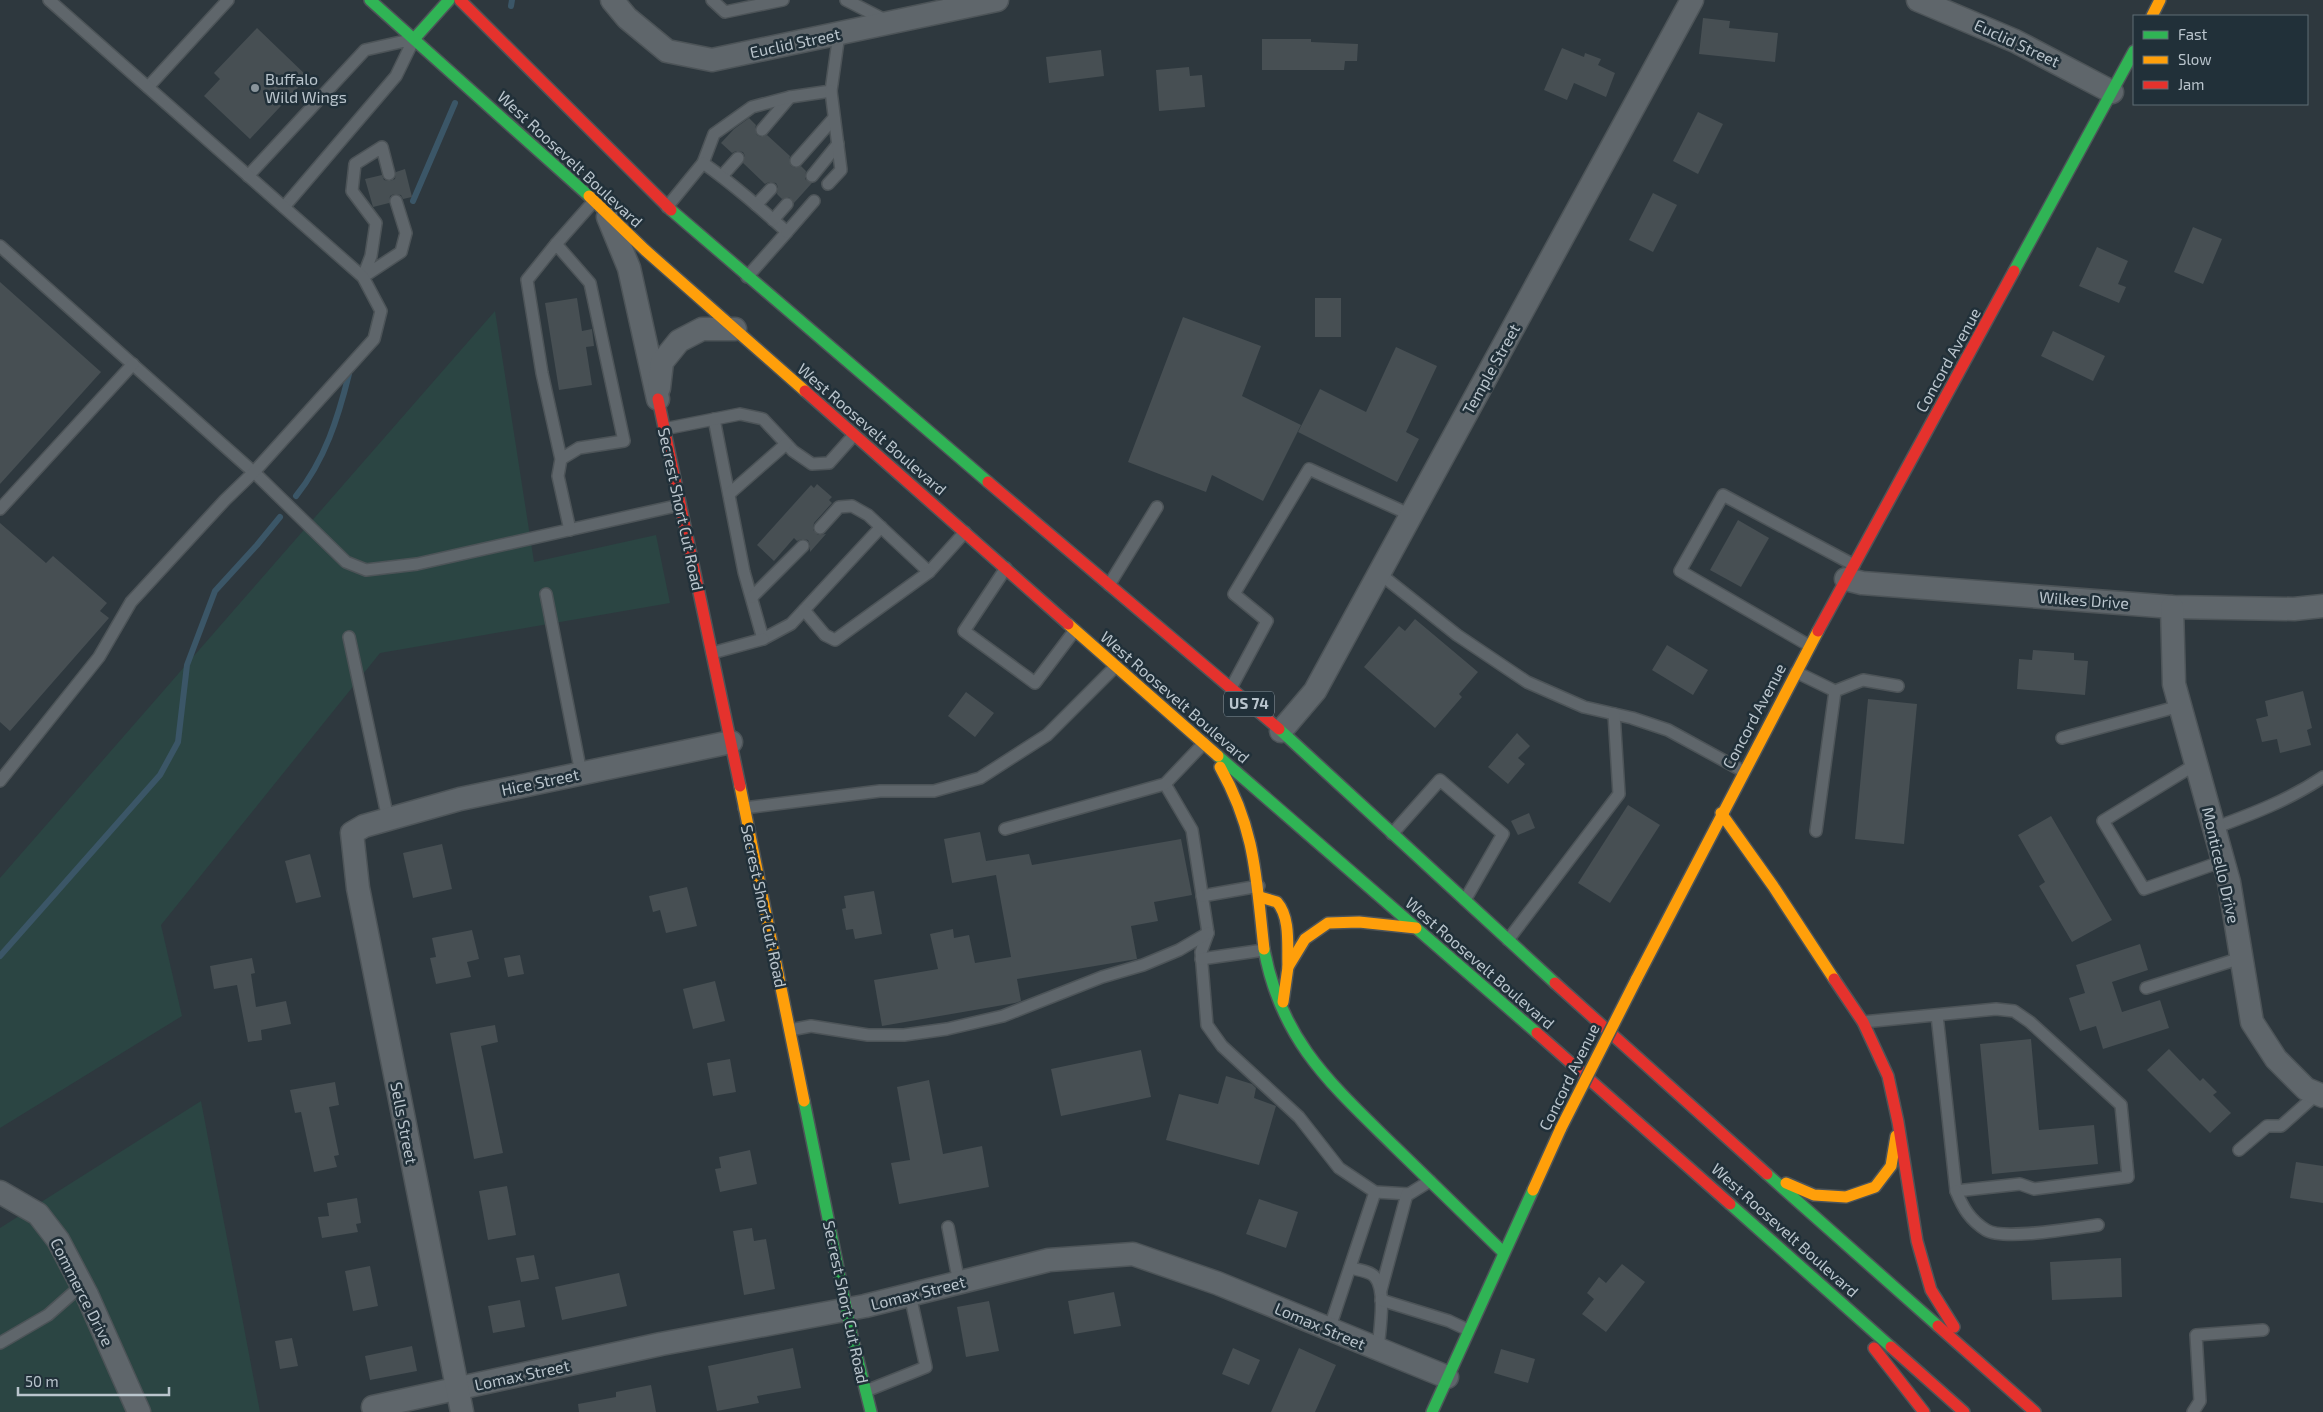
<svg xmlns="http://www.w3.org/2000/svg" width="2323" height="1412" font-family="'Exo 2',sans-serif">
	<rect width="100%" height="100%" fill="#2e383e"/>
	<g fill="#2b4543">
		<polygon points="495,311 534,562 656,535 670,603 380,653 161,925 182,1016 0,1128 0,878"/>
		<polygon points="201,1101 260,1412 0,1412 0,1228"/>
	</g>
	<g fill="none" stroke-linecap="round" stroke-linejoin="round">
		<g stroke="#3b5667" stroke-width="6">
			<polyline points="511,6 512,0"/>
			<polyline points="413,201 455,103"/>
			<path d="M296,496c29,-36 42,-78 53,-122"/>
			<polyline points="0,956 160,775 178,742 187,665 215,591 257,545 280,517"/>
		</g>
	</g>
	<g fill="#474f53">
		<polygon points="1703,18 1730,21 1729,28 1778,33 1775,62 1699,54"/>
		<polygon points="257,28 308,77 250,139 204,96 220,79 214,73"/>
		<polygon points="1262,39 1311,39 1311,42 1358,44 1357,61 1345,61 1344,70 1262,70"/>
		<polygon points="1562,48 1584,57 1585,53 1601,59 1598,65 1615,73 1606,97 1574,83 1567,100 1544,90"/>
		<polygon points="1101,50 1104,76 1049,83 1046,57"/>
		<polygon points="1189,67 1190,76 1202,75 1205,107 1159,111 1156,70"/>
		<polygon points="1698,112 1723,124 1698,174 1673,161"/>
		<polygon points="749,118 756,125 755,129 757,135 761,137 767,135 790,156 789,160 791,166 795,168 801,166 806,171 805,179 812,183 794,203 789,197 782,199 777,194 778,187 776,183 769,182 765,184 743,163 745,156 743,152 736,151 732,153 721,143 734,129"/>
		<polygon points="405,169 412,197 403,199 401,195 394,194 390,196 389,203 373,207 365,179 382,175 384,180 390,181 395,179 396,172"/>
		<polygon points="1653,193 1677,205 1653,252 1629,240"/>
		<polygon points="2193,227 2222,239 2203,284 2174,272"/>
		<polygon points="2097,247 2128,261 2118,284 2126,287 2119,303 2079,286"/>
		<polygon points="0,282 101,372 0,484"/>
		<polygon points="577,298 582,331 592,329 594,346 586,347 592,385 559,390 545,303"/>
		<rect x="1315" y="298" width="26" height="39"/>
		<polygon points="1183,317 1261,346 1242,396 1301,425 1263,501 1212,475 1206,492 1128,462"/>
		<polygon points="2053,331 2105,356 2093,381 2041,356"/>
		<polygon points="1396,347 1437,366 1406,432 1419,439 1397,482 1298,432 1320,389 1366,412"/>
		<polygon points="817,484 832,497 829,500 832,503 814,523 813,530 818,535 826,534 810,552 810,545 808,540 802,539 797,541 794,538 774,561 757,545 811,485 814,488"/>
		<polygon points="1738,520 1769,538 1741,587 1710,570"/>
		<polygon points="0,523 46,563 53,556 107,603 100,611 109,618 10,731 0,722"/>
		<polygon points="1415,619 1478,672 1459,694 1462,697 1435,728 1364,667 1399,626 1405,631"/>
		<polygon points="1667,645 1708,670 1693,695 1652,670"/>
		<polygon points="2033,650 2074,653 2074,660 2088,661 2085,695 2017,689 2019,659 2032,660"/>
		<polygon points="2303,691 2312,728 2307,730 2311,745 2280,753 2277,739 2262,742 2256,719 2268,716 2265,701"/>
		<polygon points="966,692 994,713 975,737 948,716"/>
		<polygon points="1868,699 1917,704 1904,844 1855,839"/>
		<polygon points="1517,733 1530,746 1518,758 1525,764 1508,784 1488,767"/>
		<polygon points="1628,805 1660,825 1610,903 1578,883"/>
		<polygon points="1529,813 1535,828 1518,835 1511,821"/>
		<polygon points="2051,816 2112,920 2072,942 2039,886 2045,882 2018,835"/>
		<polygon points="980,832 986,861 1029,854 1032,865 1181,839 1192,895 1154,902 1158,921 1131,926 1137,959 1017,979 1021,1001 1015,1003 882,1026 874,980 938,969 930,934 953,929 954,938 969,935 975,963 1011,957 996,875 952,883 944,839"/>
		<polygon points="442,844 452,889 413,898 403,853"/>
		<polygon points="310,854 321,897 296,903 285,861"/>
		<polygon points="687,887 697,926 666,933 660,910 653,912 649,896"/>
		<polygon points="874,891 882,934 855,939 853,929 846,930 842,909 846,908 844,896"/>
		<polygon points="472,930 479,959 467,962 471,977 436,984 430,958 436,957 432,938"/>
		<polygon points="2140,944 2148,970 2112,982 2122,1012 2160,1000 2169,1028 2103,1049 2096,1026 2080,1031 2069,998 2085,993 2076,965"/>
		<polygon points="520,955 524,974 508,977 504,958"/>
		<polygon points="252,958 255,973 251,974 256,1007 286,1001 291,1024 261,1030 262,1040 248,1042 237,985 214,989 210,966"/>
		<polygon points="715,981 725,1021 693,1029 683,989"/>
		<polygon points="495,1025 498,1042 481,1046 503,1153 474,1159 450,1033"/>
		<polygon points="2031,1039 2039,1130 2094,1125 2098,1164 1992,1174 1980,1044"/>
		<polygon points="2169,1049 2200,1081 2203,1078 2217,1092 2213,1095 2231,1113 2210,1133 2147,1070"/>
		<polygon points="1141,1050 1151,1097 1061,1116 1051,1069"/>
		<polygon points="730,1059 736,1092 713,1096 707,1063"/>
		<polygon points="1226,1076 1252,1084 1256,1088 1254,1098 1276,1106 1259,1165 1166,1140 1179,1094 1218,1104"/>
		<polygon points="929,1080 943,1154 982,1146 989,1187 899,1204 891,1163 910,1160 897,1087"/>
		<polygon points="335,1082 339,1105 329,1107 339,1155 334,1156 337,1167 314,1172 301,1112 295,1113 290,1090"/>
		<polygon points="750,1150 757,1184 720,1192 715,1169 721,1168 719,1157"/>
		<polygon points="2296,1162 2323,1166 2323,1203 2290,1198"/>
		<polygon points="507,1186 516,1235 488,1240 479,1191"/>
		<polygon points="357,1198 361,1223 356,1224 358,1232 322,1238 318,1217 329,1216 327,1203"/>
		<polygon points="1259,1199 1298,1212 1286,1248 1246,1234"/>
		<polygon points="752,1228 754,1241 766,1239 775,1289 744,1295 733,1231"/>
		<polygon points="534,1255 539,1279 521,1282 516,1258"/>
		<polygon points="2121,1258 2122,1297 2052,1300 2050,1262"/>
		<polygon points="1622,1264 1645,1282 1606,1332 1582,1314 1594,1299 1587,1293 1599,1277 1606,1283"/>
		<polygon points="370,1266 378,1306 353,1311 345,1271"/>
		<polygon points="619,1273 627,1306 562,1320 555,1287"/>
		<polygon points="1114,1292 1121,1326 1074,1334 1068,1301"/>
		<polygon points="520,1300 525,1327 493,1333 488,1306"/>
		<polygon points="989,1301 999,1351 966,1357 957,1307"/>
		<polygon points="292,1338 298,1366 280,1369 275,1341"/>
		<polygon points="412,1346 417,1371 370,1380 365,1356"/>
		<polygon points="793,1348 801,1388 757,1396 759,1403 717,1411 708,1366"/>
		<polygon points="1233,1348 1260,1360 1249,1385 1222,1374"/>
		<polygon points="1299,1348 1336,1365 1315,1412 1271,1412"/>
		<polygon points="1501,1349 1535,1359 1528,1383 1494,1373"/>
		<polygon points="651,1385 656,1412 579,1412 578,1404 616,1397 616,1392"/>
	</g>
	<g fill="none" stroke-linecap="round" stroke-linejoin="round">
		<g stroke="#4d5458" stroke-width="14">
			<g id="lane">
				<polyline points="712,0 725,12 783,0"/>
				<polyline points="846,0 887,21"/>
				<polyline points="148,87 228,0"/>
				<polyline points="762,130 790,97"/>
				<polyline points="796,161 834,118"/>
				<polyline points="703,163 714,134 752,107 790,97 831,91 839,34"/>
				<polyline points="389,174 382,147 355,164 352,191 376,223 371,256 363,277 401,252 406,233 396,201"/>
				<polyline points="248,176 365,50 414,39 396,76 284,207"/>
				<polyline points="722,176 738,158"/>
				<polyline points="812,176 838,144"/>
				<polyline points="828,184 841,170 831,91"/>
				<polyline points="756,205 771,189"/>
				<path d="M667,207l36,-44c30,21 57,45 84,69l-40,45"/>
				<polyline points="773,220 787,204"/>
				<polyline points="787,232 814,201"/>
				<polyline points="556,244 594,201"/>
				<polyline points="0,246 259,477 346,562 366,570 417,564 680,505"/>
				<polyline points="714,419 744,572 763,639 791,624 881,527"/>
				<polyline points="664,429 740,414 763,419 793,451 812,464 829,463 854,435"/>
				<polyline points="561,459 579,448 624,441 590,283 556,244 527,280 542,373 561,459 558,476 570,530"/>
				<polyline points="729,494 786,444"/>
				<polyline points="0,509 133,364"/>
				<polyline points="820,528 839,507 852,506 868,515 929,572 965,532"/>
				<polyline points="1006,568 964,631 1035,683 1075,630"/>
				<polyline points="1379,573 1457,635 1527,682 1584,707 1632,718 1668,730 1743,771"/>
				<polyline points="1109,585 1157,507"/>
				<polyline points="546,594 581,773"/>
				<polyline points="752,597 803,546"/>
				<polyline points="804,610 825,635 835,640 929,572"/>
				<polyline points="349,637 388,819"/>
				<polyline points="1810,646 1680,571 1723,495 1854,565"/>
				<polyline points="712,653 763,639"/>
				<polyline points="1796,672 1835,691"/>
				<polyline points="1231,688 1267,621 1234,594 1309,469 1411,515"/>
				<polyline points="2062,738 2180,706"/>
				<polyline points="2196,764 2103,821 2144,889 2223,861"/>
				<polyline points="0,781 99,657 131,602 225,500 254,472 374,339 381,311 363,277 49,0"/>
				<polyline points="1165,784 1192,830 1208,933 1201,952 1207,1025 1222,1046 1299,1117 1339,1168 1375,1192 1409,1194 1430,1181"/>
				<polyline points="744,808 880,791 934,791 980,778 1047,735 1116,666"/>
				<path d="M2214,828c38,-14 75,-28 109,-51"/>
				<polyline points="1005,829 1165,784 1204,743"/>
				<polyline points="1816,831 1835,691 1863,680 1898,686"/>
				<polyline points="1392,834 1440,780 1503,834 1465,900"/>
				<polyline points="1202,896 1259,886"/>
				<polyline points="1508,940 1619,794 1614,714"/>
				<polyline points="1201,959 1264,950"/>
				<polyline points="2146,988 2241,958"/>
				<polyline points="1863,1022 1996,1009 2014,1011 2030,1022 2121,1105 2128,1177 2034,1189 2020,1184 1956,1191 1937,1015"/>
				<polyline points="790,1030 811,1026 868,1035 904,1035 947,1029 1003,1016 1102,977 1143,965 1179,950 1208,933"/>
				<polyline points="2239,1150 2267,1126 2281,1126 2317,1094"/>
				<path d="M1956,1191c7,17 14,29 30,39 18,11 89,-2 112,-5"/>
				<polyline points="948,1227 959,1283"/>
				<path d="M1350,1268c8,2 20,3 25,9 12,14 4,56 3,73"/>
				<polyline points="1381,1290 1407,1194"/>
				<polyline points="1381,1300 1449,1321 1468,1330"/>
				<polyline points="1329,1330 1375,1192"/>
				<polyline points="0,1343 48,1315 82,1285"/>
				<polyline points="866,1391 926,1367 910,1295"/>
				<polyline points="2193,1412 2200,1401 2196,1335 2263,1330"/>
			</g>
		</g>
		<g stroke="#4d5458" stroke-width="25">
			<g id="street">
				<polyline points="612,0 627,18 667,51 712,60 997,0"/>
				<polyline points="1918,0 2015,41 2112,92"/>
				<polyline points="608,217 629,268 658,399"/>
				<polyline points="659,388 662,362 679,341 702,329 735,329"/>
				<polyline points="1846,579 1862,583 2172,607 2294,609 2323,606"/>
				<polyline points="2172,607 2174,684 2229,882 2252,1022 2276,1059 2306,1089 2323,1096"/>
				<polyline points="1281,731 1315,691 1692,0"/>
				<polyline points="0,1192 38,1214 58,1240 87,1295 139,1412"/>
				<polyline points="373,1407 661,1344 865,1306 1049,1260 1133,1254 1217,1283 1447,1377"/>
				<polyline points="462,1412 358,888 352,833 364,826 460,799 731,742"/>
			</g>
		</g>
		<g stroke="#4d5458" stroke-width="14">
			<g id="fast">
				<polyline points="370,0 589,196"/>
				<polyline points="414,39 449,0"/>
				<polyline points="671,210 988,482"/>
				<polyline points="2014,271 2134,51"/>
				<polyline points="1279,729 1555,983"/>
				<polyline points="1218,756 1537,1033"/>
				<path d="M1264,949c17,92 67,135 130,197 37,36 73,71 109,106"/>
				<polyline points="804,1101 852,1336 871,1412"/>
				<polyline points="1767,1174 1938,1326"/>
				<polyline points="1730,1204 1891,1347"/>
				<polyline points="1432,1412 1533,1190"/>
			</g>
		</g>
		<g stroke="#4d5458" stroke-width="14">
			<g id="slow">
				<polyline points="2152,16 2160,0"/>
				<polyline points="589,196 645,250 805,391"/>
				<polyline points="1068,624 1218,756"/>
				<path d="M1220,767c36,64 36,111 44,182"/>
				<polyline points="740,786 804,1101"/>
				<polyline points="1721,813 1773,886 1834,979"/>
				<path d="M1260,897l17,5c14,16 10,45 11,65"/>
				<polyline points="1636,980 1818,631"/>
				<polyline points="1283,1002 1288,967 1305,939 1328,923 1359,922 1416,928"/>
				<polyline points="1786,1183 1814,1195 1846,1197 1875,1187 1891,1166 1896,1136"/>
				<polyline points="1533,1190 1561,1128"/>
			</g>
		</g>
		<g stroke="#4d5458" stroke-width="14">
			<g id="jam">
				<polyline points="460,0 671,210"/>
				<polyline points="805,391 1068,624"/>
				<polyline points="658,399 740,786"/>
				<polyline points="988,482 1279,729"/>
				<polyline points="1818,631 2014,271"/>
				<polyline points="1834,979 1863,1022 1888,1076 1898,1122 1917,1241 1931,1290 1954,1327"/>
				<polyline points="1555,983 1767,1174"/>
				<polyline points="1537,1033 1730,1204"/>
				<polyline points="1938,1326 2035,1412"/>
				<polyline points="1891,1347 1964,1412"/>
				<polyline points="1874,1348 1924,1412"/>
			</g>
		</g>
		<use href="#lane" stroke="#5f666b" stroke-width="11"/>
		<use href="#street" stroke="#5f666b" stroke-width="22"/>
		<use href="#fast" stroke="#30b455" stroke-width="11"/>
		<use href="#slow" stroke="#ff9f0a" stroke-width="11"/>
		<use href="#jam" stroke="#e5322d" stroke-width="11"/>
		<g stroke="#4d5458" stroke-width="14" stroke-linecap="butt">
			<polyline id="slow-bridge" points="1561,1128 1636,980"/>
		</g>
		<use href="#slow-bridge" stroke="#ff9f0a" stroke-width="11"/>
	</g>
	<circle fill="#89949b" stroke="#213039" stroke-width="2" cx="255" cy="88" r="5"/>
	<g text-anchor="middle" stroke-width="5" stroke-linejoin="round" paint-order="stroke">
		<rect fill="#213039" stroke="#8c98a1" stroke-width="1" x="1224" y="691.5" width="50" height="25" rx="4"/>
		<g font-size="15" font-weight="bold" fill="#bac5cd">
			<text x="1249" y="709">US 74</text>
		</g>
		<g font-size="16" fill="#bac5cd" stroke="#213039">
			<text transform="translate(795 43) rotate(-12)" y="6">Euclid Street</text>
			<text transform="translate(2017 43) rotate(25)" y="6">Euclid Street</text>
			<text transform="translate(570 159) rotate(43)" y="6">West Roosevelt Boulevard</text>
			<text transform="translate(1948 360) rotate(-61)" y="6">Concord Avenue</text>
			<text transform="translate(1491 369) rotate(-61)" y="6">Temple Street</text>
			<text transform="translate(872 429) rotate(41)" y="6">West Roosevelt Boulevard</text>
			<text transform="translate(681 509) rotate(78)" y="6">Secrest Short Cut Road</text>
			<text transform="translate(2084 600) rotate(4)" y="6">Wilkes Drive</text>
			<text transform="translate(1175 697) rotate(41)" y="6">West Roosevelt Boulevard</text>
			<text transform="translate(1754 716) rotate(-62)" y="6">Concord Avenue</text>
			<text transform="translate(540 782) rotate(-12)" y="6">Hice Street</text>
			<text transform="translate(2221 865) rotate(77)" y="6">Monticello Drive</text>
			<text transform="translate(764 906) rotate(78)" y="6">Secrest Short Cut Road</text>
			<text transform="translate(1480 963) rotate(41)" y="6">West Roosevelt Boulevard</text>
			<text transform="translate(1569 1077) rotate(-64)" y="6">Concord Avenue</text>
			<text transform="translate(404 1123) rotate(79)" y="6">Sells Street</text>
			<text transform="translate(1785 1230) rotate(42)" y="6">West Roosevelt Boulevard</text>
			<text transform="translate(82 1292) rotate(63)" y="6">Commerce Drive</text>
			<text transform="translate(918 1293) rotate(-14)" y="6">Lomax Street</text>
			<text transform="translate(846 1302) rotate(78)" y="6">Secrest Short Cut Road</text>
			<text transform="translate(1320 1326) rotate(23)" y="6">Lomax Street</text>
			<text transform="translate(522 1375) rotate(-12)" y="6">Lomax Street</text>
		</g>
		<g font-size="16" fill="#bac5cd" stroke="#213039" text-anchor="start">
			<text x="265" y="85">Buffalo<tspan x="265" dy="18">Wild Wings</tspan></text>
		</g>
	</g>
	<rect x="2133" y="15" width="175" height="90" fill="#213039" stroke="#5e6c74"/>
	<rect x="2143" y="31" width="25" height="8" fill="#30b455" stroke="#5e6c74"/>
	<text x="2178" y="40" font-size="15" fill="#bac5cd">Fast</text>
	<rect x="2143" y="56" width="25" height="8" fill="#ff9f0a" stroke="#5e6c74"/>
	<text x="2178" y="65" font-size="15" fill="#bac5cd">Slow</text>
	<rect x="2143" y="81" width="25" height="8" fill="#e5322d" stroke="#5e6c74"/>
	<text x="2178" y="90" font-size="15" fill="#bac5cd">Jam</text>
	<path d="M18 1387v8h151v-8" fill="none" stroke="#bac5cd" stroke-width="2.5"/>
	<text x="25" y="1387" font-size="15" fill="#bac5cd" stroke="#213039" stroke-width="4" paint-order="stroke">50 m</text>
</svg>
